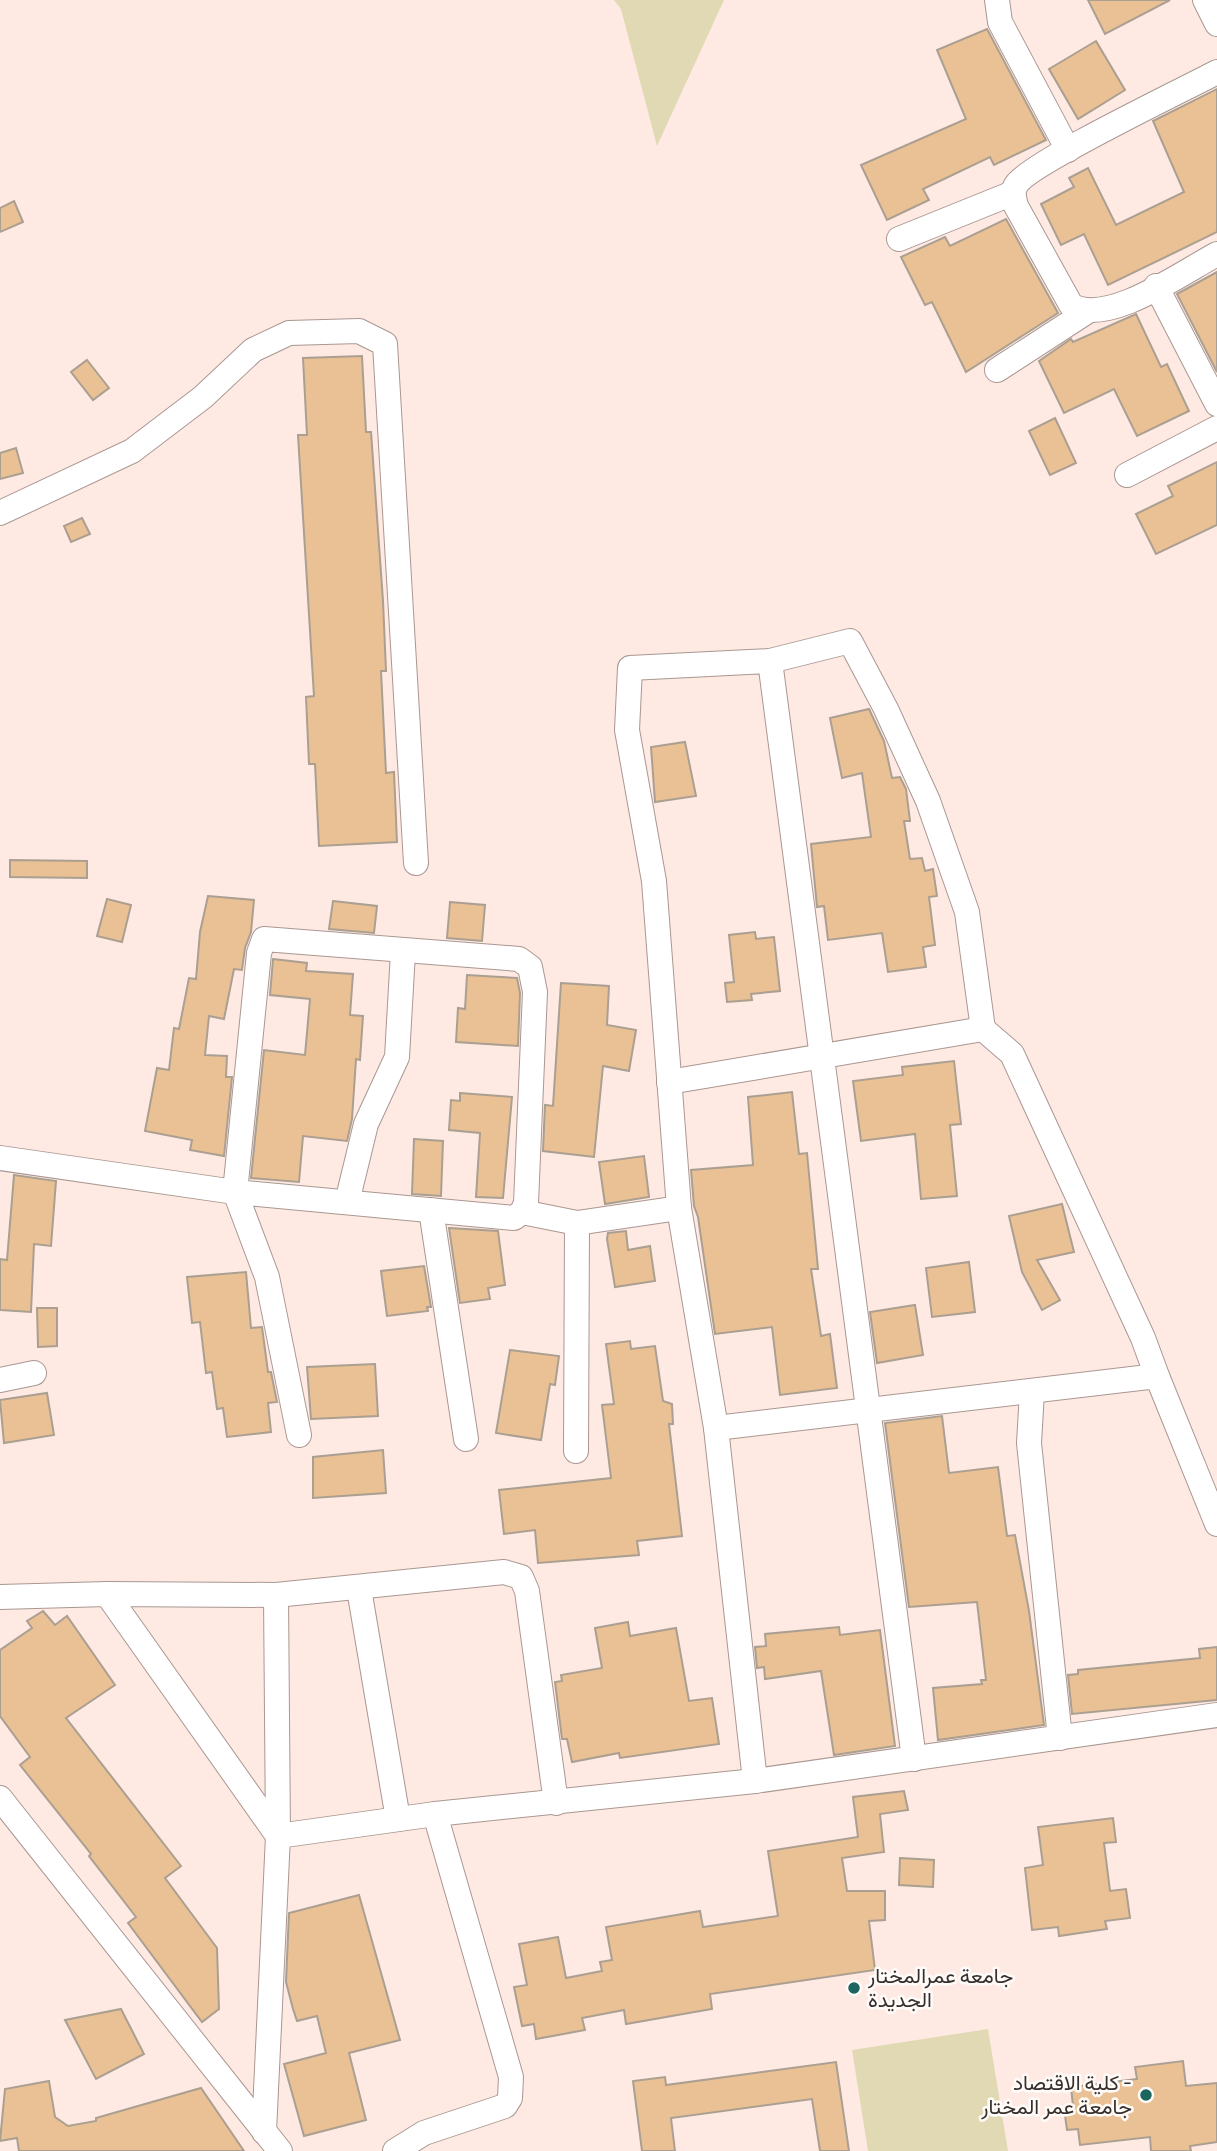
<svg xmlns="http://www.w3.org/2000/svg" width="1217" height="2151" font-family="Commissioner,Vazirmatn,sans-serif">
	<rect width="100%" height="100%" fill="#feeae3"/>
	<g fill="#e1d9b4">
		<polygon points="614,0 724,0 657,146 621,9"/>
		<polygon points="988,2029 1008,2151 868,2151 852,2050"/>
	</g>
	<g fill="#eac194" stroke="#ab9f91" stroke-width="2">
		<polygon points="1088,0 1170,0 1105,34"/>
		<polygon points="987,29 1046,140 994,165 990,157 923,189 929,200 887,220 861,165 966,119 937,50"/>
		<polygon points="1096,41 1125,90 1078,119 1049,69"/>
		<polygon points="1217,89 1217,232 1108,285 1084,234 1061,245 1041,204 1074,187 1069,178 1088,168 1116,225 1184,192 1153,121"/>
		<polygon points="14,201 23,222 0,232 0,208"/>
		<polygon points="1006,219 1058,313 966,372 932,302 925,305 901,257 945,237 950,246"/>
		<polygon points="1217,272 1217,372 1177,294"/>
		<polygon points="1136,314 1161,367 1167,364 1189,411 1137,436 1114,389 1064,413 1039,361 1071,339 1073,342"/>
		<polygon points="362,356 366,432 371,432 383,601 386,671 381,671 386,773 394,772 397,842 319,846 315,764 309,764 306,697 314,696 298,435 307,435 303,358"/>
		<polygon points="87,360 109,388 93,400 71,372"/>
		<polygon points="1055,418 1076,463 1050,475 1029,431"/>
		<polygon points="16,448 23,473 0,479 0,453"/>
		<polygon points="1217,462 1217,525 1156,554 1136,514 1173,496 1168,486"/>
		<polygon points="82,518 90,534 71,542 64,526"/>
		<polygon points="869,709 884,741 892,778 900,777 906,789 910,821 904,821 910,859 922,858 925,871 933,869 937,896 929,897 935,945 923,947 926,967 888,972 882,933 828,940 824,906 817,907 811,844 871,837 862,773 842,778 830,718"/>
		<polygon points="685,742 696,796 655,802 651,747"/>
		<polygon points="10,860 87,861 87,878 10,877"/>
		<polygon points="208,896 254,900 251,932 245,948 242,970 234,969 224,1019 209,1016 205,1055 227,1056 226,1077 232,1077 224,1156 190,1150 192,1140 145,1131 157,1068 169,1070 174,1028 179,1029 189,978 196,979 200,932"/>
		<polygon points="107,899 131,905 122,942 97,936"/>
		<polygon points="333,901 377,906 374,933 329,929"/>
		<polygon points="450,902 485,905 482,941 447,938"/>
		<polygon points="755,932 756,939 774,937 780,991 751,994 752,1000 727,1002 725,983 734,982 729,935"/>
		<polygon points="273,959 307,963 306,971 353,974 350,1015 363,1016 360,1060 356,1059 352,1119 347,1141 303,1136 299,1182 251,1178 264,1050 305,1055 310,999 270,995"/>
		<polygon points="467,975 517,978 520,993 518,1046 456,1042 458,1008 465,1009"/>
		<polygon points="561,983 609,986 607,1025 636,1030 629,1071 603,1066 594,1157 543,1151 545,1105 553,1106"/>
		<polygon points="954,1061 961,1124 950,1125 957,1196 921,1199 915,1134 861,1141 853,1081 903,1075 902,1067"/>
		<polygon points="792,1092 799,1154 807,1153 818,1269 811,1269 821,1336 830,1334 837,1388 780,1395 772,1327 715,1334 698,1217 694,1206 691,1170 753,1165 748,1097"/>
		<polygon points="460,1093 512,1097 503,1198 476,1197 480,1133 449,1130 451,1100 460,1101"/>
		<polygon points="414,1139 443,1141 441,1196 412,1194"/>
		<polygon points="644,1156 649,1197 605,1204 599,1162"/>
		<polygon points="14,1175 56,1181 51,1246 34,1244 31,1312 0,1310 0,1259 7,1260"/>
		<polygon points="1062,1204 1074,1252 1037,1260 1060,1300 1042,1310 1022,1272 1009,1216"/>
		<polygon points="449,1228 498,1231 505,1285 488,1288 490,1299 460,1303"/>
		<polygon points="626,1231 628,1250 650,1246 655,1281 615,1287 607,1239 608,1233"/>
		<polygon points="969,1262 975,1312 932,1317 926,1268"/>
		<polygon points="424,1266 431,1307 427,1307 428,1311 387,1316 381,1271"/>
		<polygon points="246,1272 251,1328 262,1327 268,1372 271,1372 277,1402 268,1403 271,1432 227,1437 223,1408 217,1409 212,1372 206,1373 200,1322 192,1323 187,1277"/>
		<polygon points="915,1305 923,1355 877,1363 870,1312"/>
		<polygon points="37,1308 57,1308 57,1346 38,1347"/>
		<polygon points="630,1341 631,1349 655,1346 663,1401 672,1404 673,1424 669,1424 682,1536 637,1541 639,1555 538,1563 535,1530 504,1534 499,1490 611,1478 602,1405 614,1404 606,1344"/>
		<polygon points="510,1350 559,1356 555,1385 550,1384 541,1440 496,1433"/>
		<polygon points="375,1364 378,1416 311,1419 307,1367"/>
		<polygon points="47,1393 54,1435 4,1443 0,1400"/>
		<polygon points="942,1416 949,1473 998,1467 1007,1536 1015,1535 1029,1611 1044,1725 938,1740 933,1688 982,1684 981,1680 986,1680 977,1602 909,1607 885,1423"/>
		<polygon points="383,1450 386,1493 313,1498 313,1457"/>
		<polygon points="43,1611 55,1625 67,1616 115,1685 66,1718 181,1866 165,1878 217,1948 219,2009 202,2022 128,1923 136,1917 89,1856 91,1854 20,1765 30,1757 0,1716 0,1650 32,1628 27,1621"/>
		<polygon points="628,1622 630,1636 676,1628 689,1701 712,1698 719,1744 620,1758 619,1753 572,1762 567,1739 562,1739 555,1682 562,1681 561,1675 602,1668 595,1628"/>
		<polygon points="839,1627 840,1635 880,1630 895,1746 834,1755 821,1671 765,1679 764,1667 757,1668 755,1647 766,1646 765,1634"/>
		<polygon points="1217,1647 1217,1700 1072,1714 1068,1675 1078,1674 1078,1670 1200,1658 1199,1649"/>
		<polygon points="904,1791 908,1810 880,1814 884,1852 842,1858 847,1891 885,1891 885,1920 869,1921 875,1970 710,1994 712,2009 626,2024 624,2010 582,2018 585,2030 536,2039 534,2024 522,2026 514,1987 527,1985 519,1944 558,1937 566,1978 602,1971 600,1962 612,1960 606,1927 700,1911 703,1927 778,1916 768,1851 858,1837 853,1797"/>
		<polygon points="1113,1818 1116,1842 1104,1843 1110,1891 1126,1889 1130,1918 1105,1921 1107,1929 1059,1936 1058,1927 1032,1930 1025,1868 1043,1865 1038,1827"/>
		<polygon points="900,1858 934,1860 933,1887 899,1885"/>
		<polygon points="359,1895 400,2040 349,2053 366,2120 304,2136 284,2064 326,2053 317,2016 297,2021 293,2009 286,1982 289,1913"/>
		<polygon points="121,2009 144,2054 96,2079 65,2020"/>
		<polygon points="1183,2061 1186,2086 1217,2083 1217,2142 1190,2146 1191,2151 1151,2151 1150,2137 1080,2145 1078,2129 1067,2130 1064,2108 1073,2106 1071,2087 1137,2079 1135,2067"/>
		<polygon points="836,2062 849,2151 820,2151 812,2099 671,2118 675,2151 642,2151 633,2081 665,2077 666,2085"/>
		<polygon points="49,2081 55,2117 68,2126 96,2121 96,2118 201,2088 244,2151 19,2151 17,2138 0,2141 5,2089"/>
	</g>
	<g fill="none" stroke-linecap="round" stroke-linejoin="round">
		<g stroke="#aa9791" stroke-width="26">
			<g id="minor">
				<polyline points="997,0 1000,22 1068,150"/>
				<polyline points="1205,0 1217,24"/>
				<path d="M1217,72c-32,17 -189,92 -201,113 -4,7 -2,13 0,21l55,99c36,22 112,-33 146,-51"/>
				<polyline points="899,239 1013,193"/>
				<polyline points="1156,286 1217,404"/>
				<polyline points="997,370 1088,311"/>
				<polyline points="1127,475 1217,428"/>
				<polyline points="0,513 132,451 203,397 253,350 289,333 359,331 385,344 416,863"/>
				<polyline points="983,1029 1012,1054 1143,1338 1157,1376"/>
				<polyline points="669,1082 983,1029 967,912 928,801 886,709 850,641 770,661"/>
				<polyline points="0,1158 235,1192 514,1218 522,1212 526,1203 535,992 530,967 519,959 264,939 259,953 235,1192 267,1277 299,1435"/>
				<polyline points="347,1202 366,1124 397,1057 403,952"/>
				<polyline points="679,1208 654,881 627,730 630,668 770,661 914,1759"/>
				<polyline points="431,1210 466,1439"/>
				<polyline points="522,1212 577,1223 679,1208 716,1428"/>
				<polyline points="0,1380 34,1373"/>
				<polyline points="1032,1392 1029,1443 1060,1738"/>
				<polyline points="576,1451 577,1223"/>
				<polyline points="359,1589 398,1819"/>
				<polyline points="107,1594 278,1836"/>
				<polyline points="276,1595 278,1836"/>
				<polyline points="0,1597 107,1594 276,1595 504,1572 521,1577 527,1591 556,1803"/>
				<polyline points="755,1781 716,1428 1157,1376 1217,1524"/>
				<polyline points="0,1798 280,2151"/>
				<polyline points="264,2132 278,1836 435,1814"/>
				<polyline points="395,2151 424,2133 505,2106 510,2098 511,2077 435,1814 755,1781 1217,1715"/>
			</g>
		</g>
		<use href="#minor" stroke="#fff" stroke-width="24"/>
	</g>
	<g fill="#1c665f" stroke="#fffbf9" stroke-width="2.5">
		<circle cx="854" cy="1988" r="7"/>
		<circle cx="1146" cy="2095" r="7"/>
	</g>
	<g text-anchor="middle" stroke-width="5" stroke-linejoin="round" paint-order="stroke">
		<g font-size="21" fill="#362f2c" stroke="#fffbf9" text-anchor="start">
			<text x="868" y="1983">جامعة عمرالمختار<tspan x="868" dy="24">الجديدة</tspan></text>
			<text x="1132" y="2090" text-anchor="end">كلية الاقتصاد -<tspan x="1132" dy="24">جامعة عمر المختار</tspan></text>
		</g>
	</g>
</svg>
